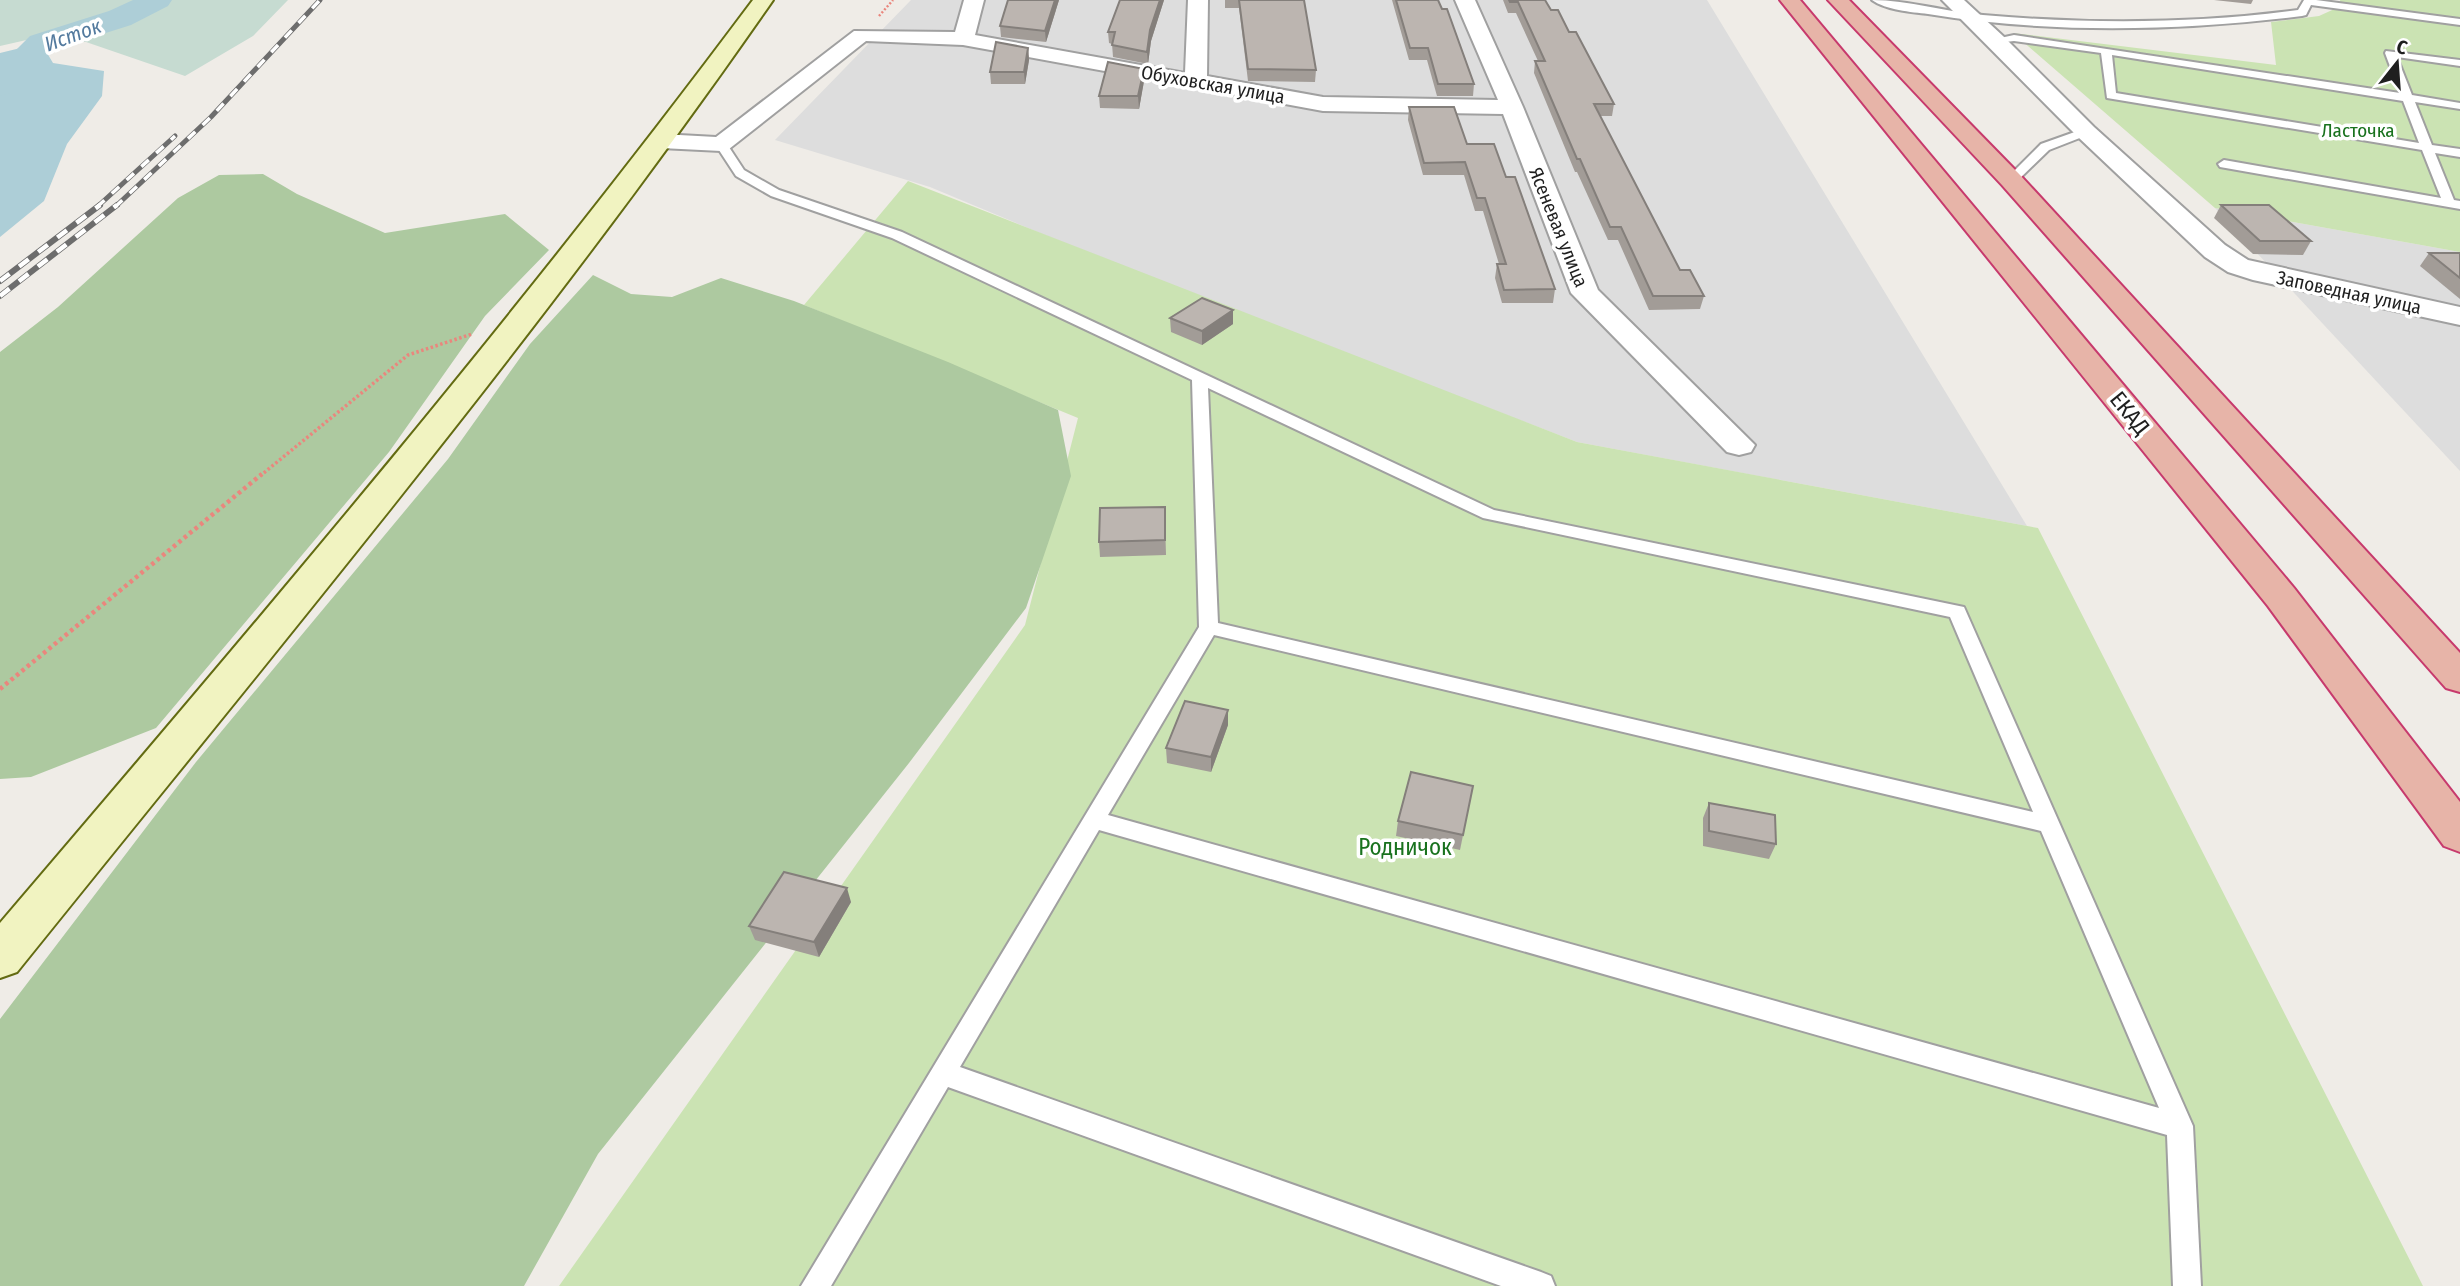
<svg xmlns="http://www.w3.org/2000/svg" width="2460" height="1286" font-family="'Fira Sans Condensed',sans-serif">
	<rect width="100%" height="100%" fill="#efece7"/>
	<g fill="#ddd">
		<polygon points="911,0 1707,0 2027,526 1577,442 1109,262 930,187 775,140"/>
		<polygon points="2215,208 2460,252 2460,471"/>
	</g>
	<g fill="#cbe3b3">
		<polygon points="2340,0 2460,0 2460,252 2215,208 2013,33 2276,65 2271,22 2319,16 2341,6"/>
		<polygon points="908,181 1577,442 2038,528 2423,1286 559,1286 1025,625 1078,418 804,305"/>
	</g>
	<g fill="#adc9a0">
		<polygon points="263,174 297,194 385,233 505,214 549,250 485,316 389,452 156,728 31,777 0,779 0,352 58,307 178,198 219,175"/>
		<polygon points="593,275 631,294 672,297 721,278 794,301 948,362 1058,410 1071,476 1026,608 909,763 598,1154 524,1286 0,1286 0,1019 196,762 448,459 530,344"/>
	</g>
	<polygon fill="#c6dbd1" points="0,0 288,0 253,36 185,76 86,42 44,36 0,46"/>
	<polygon fill="#adced7" points="41,43 53,63 104,71 102,96 67,144 44,201 0,237 0,53"/>
	<g fill="none" stroke-linecap="round" stroke-linejoin="round">
		<polygon fill="#adced7" fill-rule="evenodd" points="133,0 172,0 168,6 131,25 52,50 12,93 0,96 0,66 30,36 109,11"/>
		<g stroke="#a0a0a0" stroke-width="4">
			<g id="service">
				<path d="M1872,0c37,0 74,12 111,15 105,9 211,9 315,-5l6,-10h12l144,19v6l-149,-20 -5,10 -4,1c-122,15 -252,18 -374,-2 -17,-2 -42,-4 -56,-14z"/>
				<path d="M2014,35l386,58 -15,-40 1,-2 74,9v6l-63,-9 15,38 48,8v6l-45,-7 17,43 28,4v8l-25,-4 19,47 6,1v8l-240,-42 -2,-3 6,-4 217,38 -19,-48 -315,-52 -6,-45 -87,-12 -18,2 -5,-3zM2112,55l291,46 16,42 -303,-50z"/>
				<polygon points="2086,128 2090,130 2090,134 2049,150 2015,183 2007,183 2005,180 2041,144"/>
				<path d="M721,140l4,1 19,29 35,20 123,42 592,278 470,97 229,519 8,160h-28l-6,-151 -1068,-305 -139,237 581,205 10,4 4,10h-54l-553,-199 -117,199h-30l398,-659 -7,-247 -300,-142 -121,-42 -35,-20 -21,-32zM1208,388l275,130 467,99 83,195 -815,-189zM1214,635l827,196 118,277 -1051,-293z"/>
			</g>
		</g>
		<g stroke="#a0a0a0" stroke-width="4">
			<g id="minor">
				<polygon points="964,0 984,0 975,35 1185,73 1188,0 1208,0 1207,76 1323,97 1498,100 1455,0 1475,0 1523,107 1598,290 1755,445 1751,452 1739,455 1727,452 1571,293 1503,114 1323,111 963,45 866,41 729,149 721,151 661,148 653,146 649,141 653,136 661,134 716,137 854,31 955,32"/>
				<polygon points="1942,0 1964,0 2003,36 2094,127 2225,245 2248,260 2460,307 2460,325 2253,280 2228,272 2205,257 2078,137"/>
			</g>
		</g>
		<g stroke="#636b12" stroke-width="4">
			<path id="secondary" d="M753,0h20c-234,337 -499,652 -756,972l-17,6v-55c258,-302 515,-604 753,-923z"/>
		</g>
		<g stroke="#c73a6d" stroke-width="4">
			<g id="trunk">
				<polygon points="1780,0 1800,0 2294,588 2460,802 2460,852 2444,846 2268,606"/>
				<polygon points="1828,0 1849,0 2020,175 2460,653 2460,692 2446,688 2002,185"/>
			</g>
		</g>
		<polyline stroke="#ea867d" stroke-width="2.5" stroke-dasharray="2 2" stroke-linecap="butt" points="879,16 893,0"/>
		<polyline stroke="#ea867d" stroke-width="3.5" stroke-dasharray="2.5 2.5" stroke-linecap="butt" points="260,476 408,355 472,334"/>
		<polyline stroke="#ea867d" stroke-width="4.5" stroke-dasharray="3.5 3.5" stroke-linecap="butt" points="0,689 262,474"/>
		<use href="#service" fill="#fff" fill-rule="evenodd"/>
		<use href="#minor" fill="#fff" fill-rule="evenodd"/>
		<use href="#secondary" fill="#f1f3c1" fill-rule="evenodd"/>
		<use href="#trunk" fill="#e7b4a8" fill-rule="evenodd"/>
		<g stroke="#6d6d6d" stroke-width="5">
			<g id="rail-far1">
				<polyline points="97,207 175,136"/>
				<polyline points="115,207 211,117 320,0"/>
			</g>
		</g>
		<g stroke="#6d6d6d" stroke-width="6">
			<g id="rail">
				<polyline points="0,281 100,205"/>
				<polyline points="0,296 117,205"/>
			</g>
		</g>
		<use href="#rail-far1" stroke="#fff" stroke-width="3.5" stroke-dasharray="10" stroke-linecap="butt"/>
		<use href="#rail" stroke="#fff" stroke-width="4.5" stroke-dasharray="12" stroke-linecap="butt"/>
	</g>
	<g fill="#a29c97">
		<polygon points="1059,0 1046,42 1001,37 1000,26"/>
		<polygon points="1120,0 1164,0 1151,41 1148,64 1113,57 1112,44 1109,43 1108,32"/>
		<polygon points="1225,0 1304,0 1316,70 1315,82 1248,81 1239,8 1225,8"/>
		<polygon points="1392,0 1438,0 1474,84 1473,96 1437,96 1427,60 1409,60"/>
		<polygon points="1503,0 1545,0 1551,10 1569,32 1614,104 1612,116 1600,116 1680,270 1704,296 1700,309 1649,310 1618,240 1608,240 1577,172 1575,172 1534,73 1535,61 1538,61 1516,13 1508,13"/>
		<polygon points="2214,0 2253,0 2251,4"/>
		<polygon points="1028,48 1029,60 1025,84 991,84 990,72"/>
		<polygon points="1144,69 1144,81 1139,109 1100,108 1099,96"/>
		<polygon points="1409,107 1467,144 1506,177 1555,289 1553,303 1502,303 1495,278 1497,264 1499,264 1483,211 1475,211 1464,175 1423,175 1408,120"/>
		<polygon points="2221,205 2311,241 2303,255 2253,254 2214,218"/>
		<polygon points="2429,253 2460,253 2460,299 2420,266"/>
		<polygon points="1233,310 1233,324 1202,345 1171,332 1170,318"/>
		<polygon points="1165,522 1166,555 1100,557 1099,542"/>
		<polygon points="1228,710 1228,725 1211,772 1167,763 1166,748"/>
		<polygon points="1473,786 1460,850 1396,836 1398,821"/>
		<polygon points="1709,803 1776,844 1769,859 1703,846 1703,818"/>
		<polygon points="851,902 819,957 755,940 749,926"/>
	</g>
	<g fill="#847f7b">
		<polygon points="1055,0 1059,0 1046,42 1045,31"/>
		<polygon points="1160,0 1164,0 1151,41 1148,64 1147,52 1150,30"/>
		<polygon points="1028,48 1029,60 1025,84 1024,72"/>
		<polygon points="1144,69 1144,81 1139,109 1138,96"/>
		<polygon points="1233,310 1233,324 1202,345 1202,331"/>
		<polygon points="1228,710 1228,725 1211,772 1211,757"/>
		<polygon points="847,888 851,902 819,957 814,942"/>
	</g>
	<g fill="#bcb5b0" stroke="#847f7b" stroke-width="2">
		<polygon points="1008,0 1055,0 1045,31 1000,26"/>
		<polygon points="1120,0 1160,0 1150,30 1147,52 1112,45 1115,32 1108,32"/>
		<polygon points="1239,0 1304,0 1316,70 1248,69"/>
		<polygon points="1396,0 1438,0 1442,9 1447,9 1474,84 1438,84 1428,48 1410,48"/>
		<polygon points="1509,0 1545,0 1551,10 1558,10 1569,32 1576,32 1614,104 1594,104 1680,270 1690,270 1704,296 1653,296 1621,227 1610,227 1580,159 1577,159 1535,61 1545,61 1518,2 1510,2"/>
		<polygon points="996,42 1028,48 1024,72 990,72"/>
		<polygon points="1108,62 1144,69 1138,96 1099,96"/>
		<polygon points="1409,107 1454,107 1467,144 1494,144 1506,177 1515,177 1555,289 1504,290 1497,264 1506,264 1485,198 1477,198 1465,162 1424,163"/>
		<polygon points="2221,205 2269,205 2311,241 2260,241"/>
		<polygon points="2429,253 2460,253 2460,278"/>
		<polygon points="1202,298 1233,310 1202,331 1170,318"/>
		<polygon points="1165,507 1165,540 1099,542 1100,508"/>
		<polygon points="1185,701 1228,710 1211,757 1166,748"/>
		<polygon points="1411,772 1473,786 1463,835 1398,821"/>
		<polygon points="1709,803 1775,815 1776,844 1709,831"/>
		<polygon points="784,872 847,888 814,942 749,926"/>
	</g>
	<g text-anchor="middle" stroke-width="7" stroke-linejoin="round" paint-order="stroke">
		<g font-size="19" fill="#1f1f1f" stroke="#fff">
			<text transform="translate(1213 84) rotate(10)" y="7">Обуховская улица</text>
			<text transform="translate(1559 227) rotate(68)" y="7">Ясеневая улица</text>
			<text transform="translate(2349 292) rotate(12)" y="7">Заповедная улица</text>
		</g>
		<g font-size="19" fill="#19721e" stroke="#fff">
			<text x="2358" y="137">Ласточка</text>
		</g>
		<g font-size="21" font-style="italic" fill="#537a9e" stroke="#fff">
			<text transform="translate(73 35) rotate(-20)" y="7">Исток</text>
		</g>
		<g font-size="23" fill="#1f1f1f" stroke="#fff">
			<text transform="translate(2130 413) rotate(51)" y="8">ЕКАД</text>
		</g>
		<g font-size="23" fill="#19721e" stroke="#fff">
			<text x="1405" y="855">Родничок</text>
		</g>
	</g>
	<g transform="translate(2397 63) rotate(17)" stroke="#ffffff" stroke-width="5" paint-order="stroke">
	<path d="M0-5L12 26L0 18L-12 26Z" fill="#1f1f1f"/>
	<text y="-10" font-size="19" font-weight="bold" text-anchor="middle" fill="#1f1f1f">С</text>
	</g>
</svg>
